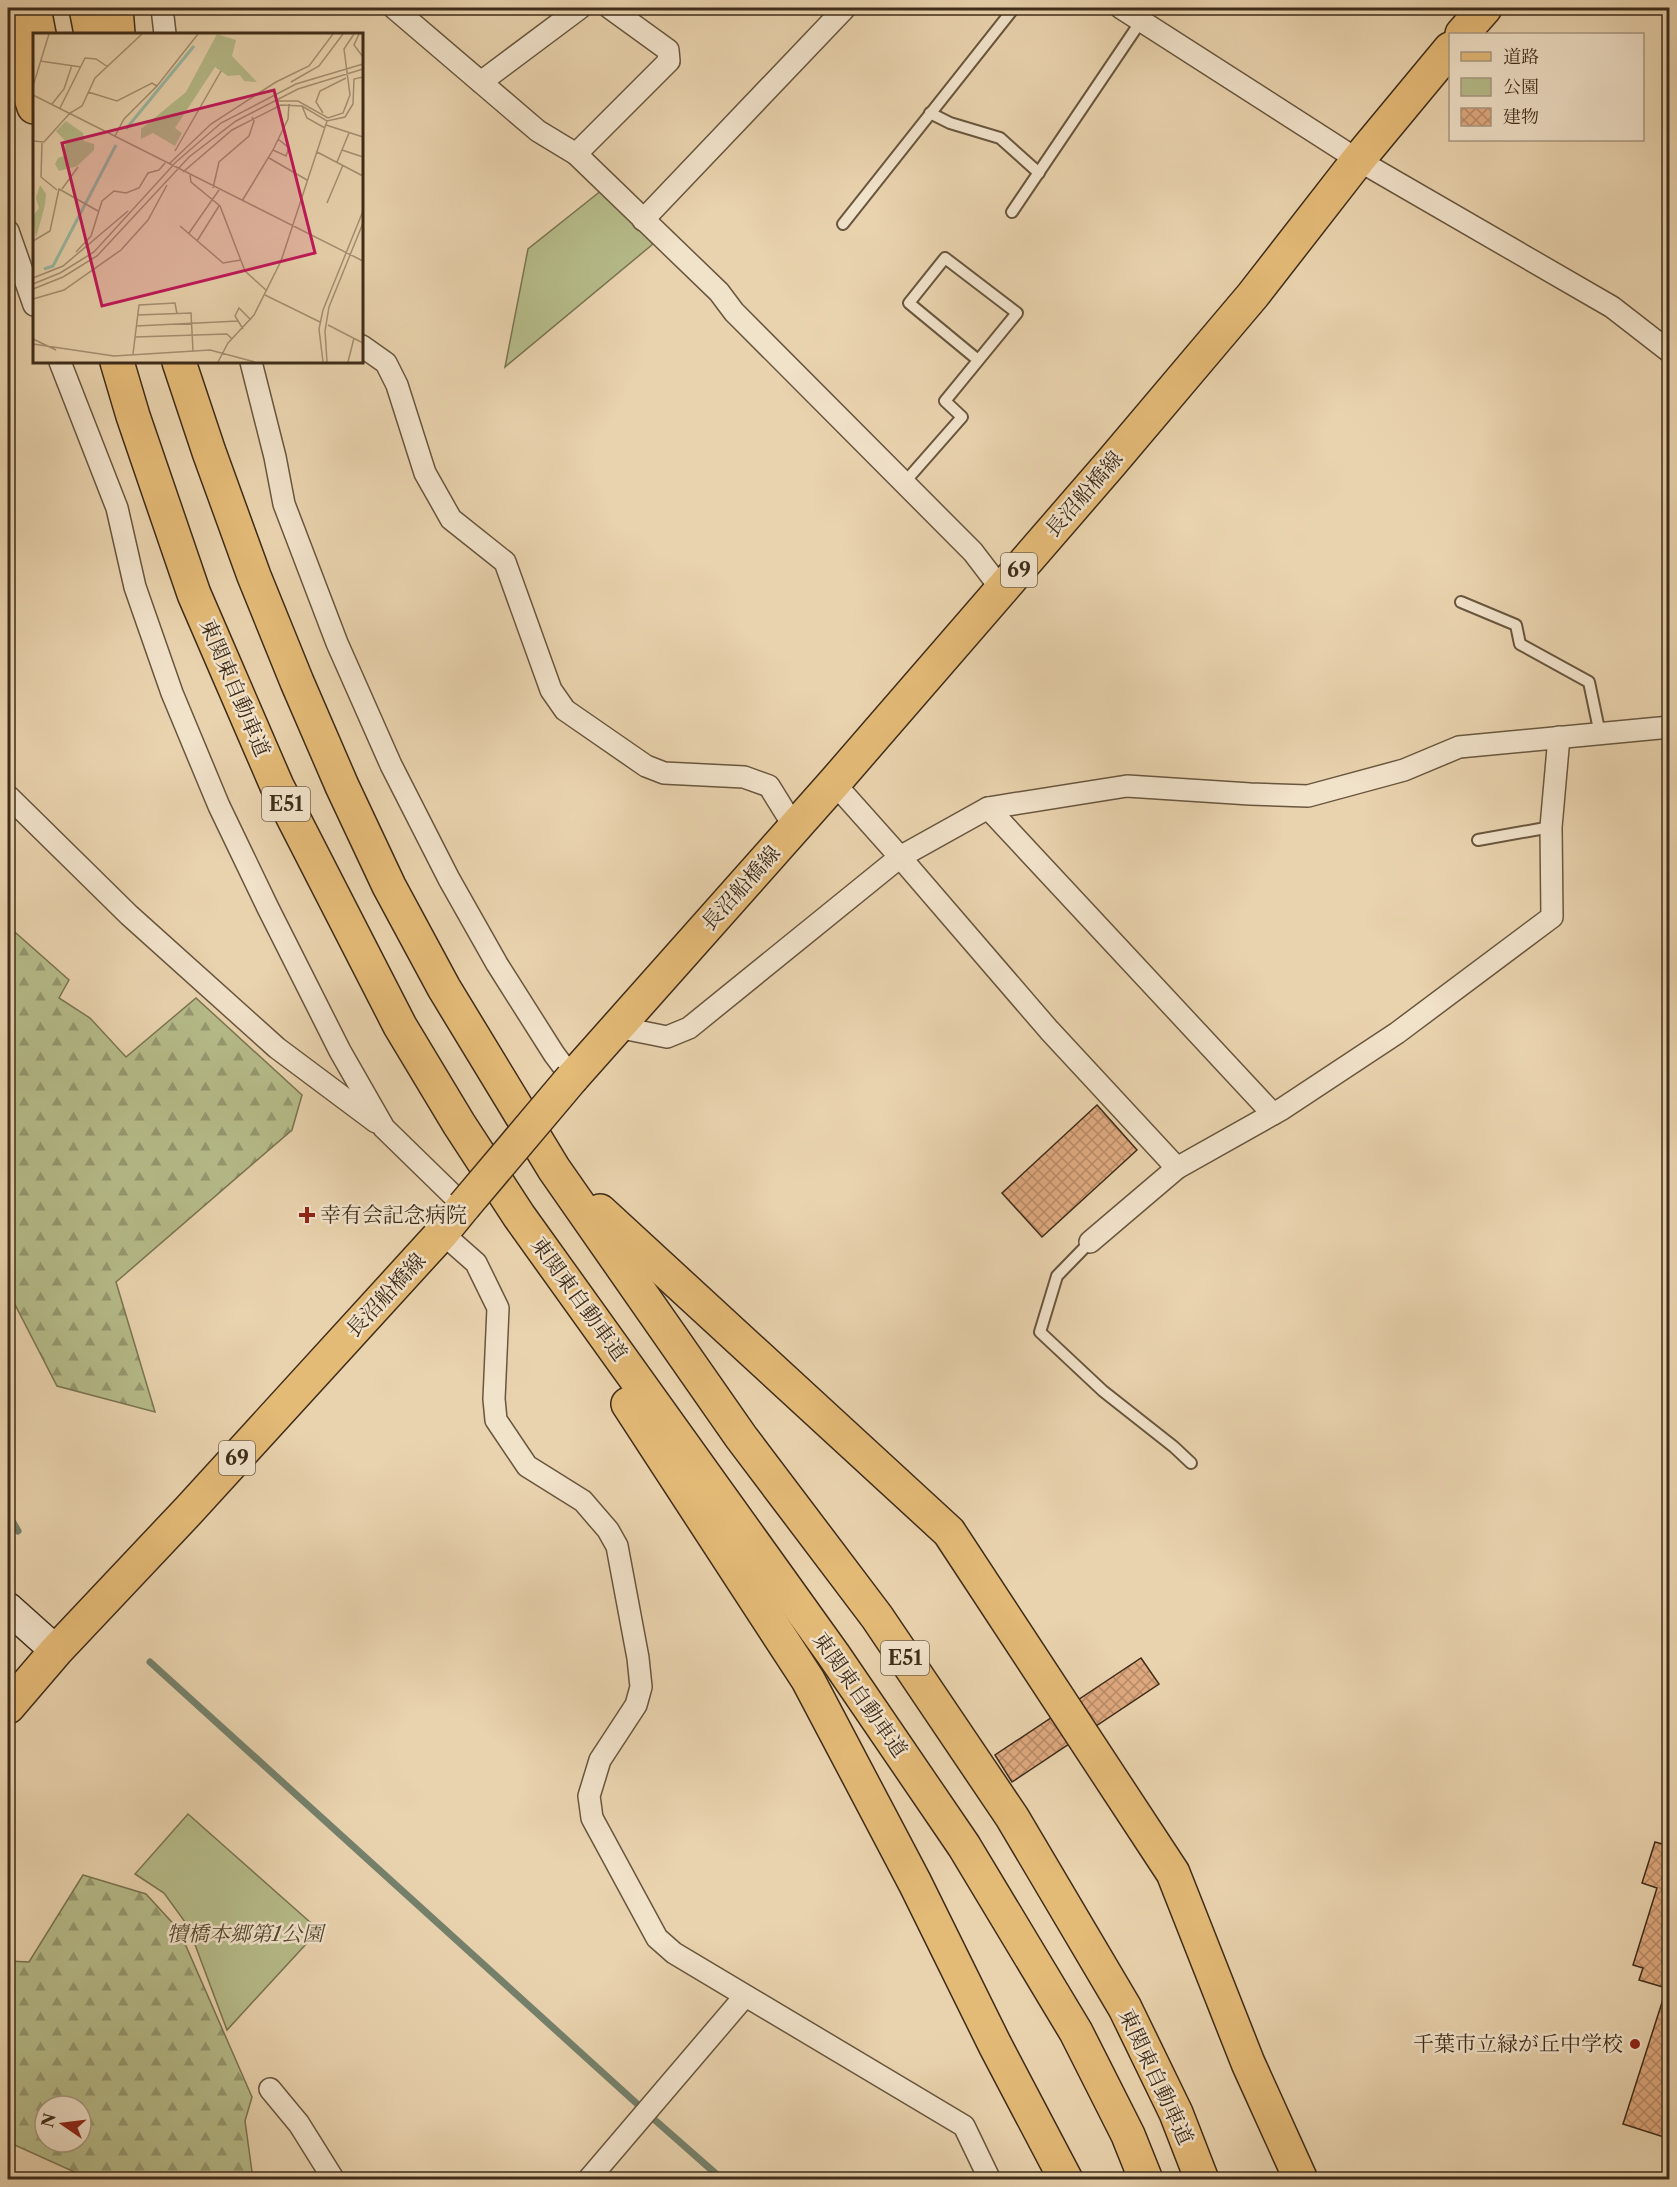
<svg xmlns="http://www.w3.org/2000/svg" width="1677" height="2187" font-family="'Libre Caslon Text','Noto Serif JP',serif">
	<defs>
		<pattern id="forest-firs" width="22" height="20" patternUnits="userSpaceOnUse" patternTransform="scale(1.5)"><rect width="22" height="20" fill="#b6bc8a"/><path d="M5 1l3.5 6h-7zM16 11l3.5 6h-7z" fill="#959970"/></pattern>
		<pattern id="building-cross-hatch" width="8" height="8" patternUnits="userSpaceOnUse" patternTransform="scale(1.5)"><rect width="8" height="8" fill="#dfa97f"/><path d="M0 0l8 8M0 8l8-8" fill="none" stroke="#b68a67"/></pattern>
	</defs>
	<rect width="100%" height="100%" fill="#e9d3ae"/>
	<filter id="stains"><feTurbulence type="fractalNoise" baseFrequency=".00333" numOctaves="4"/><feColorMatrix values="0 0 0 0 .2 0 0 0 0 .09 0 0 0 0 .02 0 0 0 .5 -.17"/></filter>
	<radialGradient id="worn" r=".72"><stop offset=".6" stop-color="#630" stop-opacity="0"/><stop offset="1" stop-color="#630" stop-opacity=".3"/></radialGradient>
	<g fill="#b6bc8a" stroke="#7a7452" stroke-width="1.5">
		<polygon points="602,190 653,244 505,367 528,249"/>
		<polygon points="188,1814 319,1930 227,2030 188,1926 164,1893 135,1874"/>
	</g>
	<g fill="url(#forest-firs)" stroke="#7a7452" stroke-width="1.5" fill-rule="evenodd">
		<polygon points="8,926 69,980 59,998 90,1018 126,1057 196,998 302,1095 292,1130 116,1282 155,1412 57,1386 8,1291"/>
		<path d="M83,1875l63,19 33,36 73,167 -7,24 8,58h-163l-82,-37v-181l21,1zM45,2106h36v36h-36z"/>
	</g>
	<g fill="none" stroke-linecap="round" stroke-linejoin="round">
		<g stroke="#75816c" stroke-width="7">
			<polyline points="8,1514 18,1531"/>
			<polyline points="150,1662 656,2121 723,2180"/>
		</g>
	</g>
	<g fill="url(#building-cross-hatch)" stroke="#3e2c19" stroke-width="1.5">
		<polygon points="1097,1105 1137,1150 1042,1237 1002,1193"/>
		<polygon points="1141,1658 1159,1684 1012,1782 995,1755"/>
		<polygon points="1655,1842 1670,1846 1670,1977 1666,1976 1663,1987 1639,1980 1643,1968 1633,1965 1657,1888 1642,1883"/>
		<polygon points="1666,1990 1670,1992 1670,2139 1623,2124"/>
	</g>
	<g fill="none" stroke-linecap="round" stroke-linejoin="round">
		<g stroke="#69563e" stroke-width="14">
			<g id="lane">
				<polyline points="930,113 950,123 1000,138 1039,173"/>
				<polyline points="1012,212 1141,21"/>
				<polyline points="843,224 1014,8"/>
				<polyline points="904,483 962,417 945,401 1017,313 945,258 909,303 978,360"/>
				<polyline points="1461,602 1516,625 1520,644 1589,682 1600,734"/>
				<polyline points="1478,840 1551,827"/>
				<polyline points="1090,1242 1057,1276 1040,1332 1103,1391 1174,1447 1191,1463"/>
			</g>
		</g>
		<g stroke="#69563e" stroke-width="24">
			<g id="street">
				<polyline points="162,8 165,34"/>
				<polyline points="394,8 538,131 576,154 719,292 734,312 973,552 1002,590"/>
				<polyline points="1121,8 1358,160 1612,307 1670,352"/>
				<polyline points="481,82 580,8"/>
				<polyline points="576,154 669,61 668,50 610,8"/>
				<polyline points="643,220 845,8"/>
				<polyline points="8,231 34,305"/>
				<polyline points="362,346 386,363 397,385 425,473 451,519 505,562 551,690 565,710 646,766 664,773 744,777 769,786 795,828"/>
				<polyline points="60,362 117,508 135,587 172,693 219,806 268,908 340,1051 384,1128 464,1206"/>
				<polyline points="251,362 275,457 284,504 337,643 391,765 449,879 497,964 554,1054 572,1078"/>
				<polyline points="834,783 900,857 1049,1030 1177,1168"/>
				<polyline points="8,796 129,915 277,1048 376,1122"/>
				<polyline points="988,808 1273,1114"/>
				<polyline points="617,1027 667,1037 689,1028 900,857 988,808 1127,786 1250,794 1308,796 1404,770 1459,747 1670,727"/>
				<polyline points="442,1233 476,1263 498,1308 494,1399 496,1420 527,1466 583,1501 608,1530 617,1546 638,1658 641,1687 636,1705 600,1760 589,1796 592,1818 657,1938 674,1953 964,2126 990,2180"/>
				<polyline points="1090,1242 1177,1168 1282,1109 1397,1033 1552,917 1551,827 1559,737"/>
				<polyline points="270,2089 299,2124 334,2180"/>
				<polyline points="588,2180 745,1996"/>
			</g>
		</g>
		<g stroke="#3e2c19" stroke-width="33">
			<polyline id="secondary" points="8,1608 56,1651"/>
		</g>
		<g stroke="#3e2c19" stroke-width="36">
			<g id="primary">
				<polyline points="1462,34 1485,8"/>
				<polyline points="572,1078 834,783 1111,463 1253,295 1358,160 1450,49"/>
				<polyline points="8,1707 56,1651 189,1510 442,1233 464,1206"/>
			</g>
		</g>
		<g stroke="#3e2c19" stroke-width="36">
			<g id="highway">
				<polyline points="34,8 39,34"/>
				<polyline points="86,8 91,34"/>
				<polyline points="116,8 118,34"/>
				<polyline points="8,28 34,107"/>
				<polyline points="117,362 133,416 194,594 277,786 400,1026 459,1124 519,1216 833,1654 964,1846 1076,2032 1128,2135 1146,2180"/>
				<polyline points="179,362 209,452 254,576 297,682 342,786 389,886 444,988 554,1169 741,1437 877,1617 1012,1817 1125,2008 1176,2113 1202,2180"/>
				<polyline points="600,1211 949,1532 1173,1873 1248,2063 1301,2180"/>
				<polyline points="628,1404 808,1680 915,1883 995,2045 1066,2180"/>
			</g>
		</g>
		<use href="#lane" stroke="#f1e2ca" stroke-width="10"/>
		<use href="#street" stroke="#f1e2ca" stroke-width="21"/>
		<use href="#secondary" stroke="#f1e2ca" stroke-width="30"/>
		<use href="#primary" stroke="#e4ba77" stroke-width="33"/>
		<use href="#highway" stroke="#e4ba77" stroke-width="33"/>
		<g stroke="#3e2c19" stroke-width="36" stroke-linecap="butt">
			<polyline id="primary-bridge" points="464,1206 572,1078"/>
		</g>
		<use href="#primary-bridge" stroke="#e4ba77" stroke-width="33"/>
	</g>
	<g fill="#8f2418" stroke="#f1e2ca" stroke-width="2">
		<path d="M304 1206h6v6h6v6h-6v6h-6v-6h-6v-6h6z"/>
		<circle cx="1635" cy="2044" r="6"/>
	</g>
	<g text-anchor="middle" stroke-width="5" stroke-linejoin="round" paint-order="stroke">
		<g fill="#f1e2ca" stroke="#74634e" stroke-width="1.5">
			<rect x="1001" y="553" width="36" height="34" rx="4.5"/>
			<rect x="262" y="787" width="48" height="34" rx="4.5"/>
			<rect x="219" y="1441" width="36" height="34" rx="4.5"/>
			<rect x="881" y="1641" width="48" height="34" rx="4.5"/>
		</g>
		<g font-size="20" font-weight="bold" fill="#3e2c19">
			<text x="1019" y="577">69</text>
			<text x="286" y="811">E51</text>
			<text x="237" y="1465">69</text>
			<text x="905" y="1665">E51</text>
		</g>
		<g font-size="21" fill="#3e2c19" stroke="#f1e2ca">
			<text transform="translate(1084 494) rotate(-49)" y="7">長沼船橋線</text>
			<text transform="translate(235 688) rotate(67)" y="7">東関東自動車道</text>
			<text transform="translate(741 888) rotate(-48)" y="7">長沼船橋線</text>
			<text transform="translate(386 1295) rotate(-47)" y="7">長沼船橋線</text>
			<text transform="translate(579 1299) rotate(54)" y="7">東関東自動車道</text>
			<text transform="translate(860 1695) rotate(55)" y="7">東関東自動車道</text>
			<text transform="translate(1156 2077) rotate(65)" y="7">東関東自動車道</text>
		</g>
		<g font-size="21" fill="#3e2c19" stroke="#f1e2ca" text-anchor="start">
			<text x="320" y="1222">幸有会記念病院</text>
			<text x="1623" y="2051" text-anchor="end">千葉市立緑が丘中学校</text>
		</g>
		<g font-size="21" font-style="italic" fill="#564930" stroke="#f1e2ca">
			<text x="245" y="1941">犢橋本郷第1公園</text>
		</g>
	</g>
	<g transform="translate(33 33)">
		<rect width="330" height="330" fill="#e9d3ae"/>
		<path d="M184,1l19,6 -4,16 25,26 -13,-1 -4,-6 -12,1 -13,-9 -40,61 7,5 -7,13 -22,-13 -12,6v-10l45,-37zM33,88l17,12 1,8 10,3v6l-17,16 -18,5 -4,-7 3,-6 6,-2 2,-14 -10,-11zM7,152l6,9 -1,11 -9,33 -3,-22 6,-8 -3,-10z" fill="#b6bc8a"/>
		<path fill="none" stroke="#99b9a4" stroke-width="3" d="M93,96l68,-83M11,236l9,-3 63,-121"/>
		<path fill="none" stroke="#a59072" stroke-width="1.5" d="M326,1l-5,11 9,12M7,28l41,6M258,49l28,-16 24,-32M0,53l16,-52M55,59l29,9 35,-18 5,3M0,62l330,166M245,68h20l30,17 15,-5 7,-18 -6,-46 10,-15M19,71l12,-15 8,-24M269,73l5,12 18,10M27,75l25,-50 11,1 12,8M290,80l-7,-11 4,-11 26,-13M293,92l37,12M82,103l9,-17 33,-33 41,-52M0,108l11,1 26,-29 12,-7 13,-28 47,-44M9,110l-1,34 16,13M240,117l13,6 3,-8 -11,-9M309,117l21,7M142,118l46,-80M284,119l46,24M236,125l38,22M304,129l12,-29M136,131l42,-40 65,-42 33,-16 24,-32M150,139l49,-42 49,-25 21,1 25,15 18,-4 8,-13 1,-25 9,-2M157,142l1,7 29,24 25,65 22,20M180,155l6,-26 30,-26 5,-15 -2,-4M29,156l16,-22M209,168l31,-51 15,-31 1,-15M294,170l16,-38M147,193l43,37 18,-3M156,200l30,-43M0,208l17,-10 9,-42 39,22M164,208l22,-35M43,219l15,-16 11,-35 12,-10 12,2 13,-5 9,-15 11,-3 6,-7M0,245l30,-12 65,-55M0,251l27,-11 34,-21 82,-90 45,-39 75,-39 67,-20M0,256l30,-12 34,-21 92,-99 47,-36 62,-32 65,-20M232,262l55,27M0,266l31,-9 57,-40 27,-30 19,-35M104,282l54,-2 2,38M295,292l35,18M103,293l102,-5M210,296l-8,-13 4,-8 12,12M102,304l92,-3 5,5M0,306l23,11M0,311l81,12 96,-6 45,12M100,321l6,-49 36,-2 2,11M185,329l10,-19 26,-28 27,-54 46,-140M290,329l-4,-33 4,-19 40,-99M294,329l-2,-31 4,-24 34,-84M315,329l6,-24"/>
		<path fill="#c2185b" fill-opacity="0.15" stroke="#c2185b" stroke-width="3" d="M241,57l41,163 -213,53 -40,-163z"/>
		<rect width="330" height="330" fill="none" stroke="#3e2c19" stroke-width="3"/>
	</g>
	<rect width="1677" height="2187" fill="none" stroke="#e9d3ae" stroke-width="30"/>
	<rect x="9" y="9" width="1659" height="2169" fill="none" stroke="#3e2c19" stroke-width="3"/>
	<rect x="15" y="15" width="1647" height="2157" fill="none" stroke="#3e2c19" stroke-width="1.5"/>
	<rect x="1449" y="33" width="195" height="108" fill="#f1e2ca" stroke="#a99983" stroke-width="1.5"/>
	<rect x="1461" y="52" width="30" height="9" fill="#e4ba77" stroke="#a99983" stroke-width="1.5"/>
	<text x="1503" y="63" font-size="18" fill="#3e2c19">道路</text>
	<rect x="1461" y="78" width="30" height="18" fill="#b6bc8a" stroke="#a99983" stroke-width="1.5"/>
	<text x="1503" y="93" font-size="18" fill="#3e2c19">公園</text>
	<rect x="1461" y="108" width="30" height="18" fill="url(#building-cross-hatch)" stroke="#a99983" stroke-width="1.5"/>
	<text x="1503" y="123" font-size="18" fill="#3e2c19">建物</text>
	<g transform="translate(63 2124) rotate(284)"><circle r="28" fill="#f1e2ca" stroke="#a99983" stroke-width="1.5"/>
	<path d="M0-4.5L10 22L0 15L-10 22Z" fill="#8f2418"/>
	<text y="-9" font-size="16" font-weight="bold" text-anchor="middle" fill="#3e2c19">N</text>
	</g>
	<rect width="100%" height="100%" filter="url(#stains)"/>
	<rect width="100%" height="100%" fill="url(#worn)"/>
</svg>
